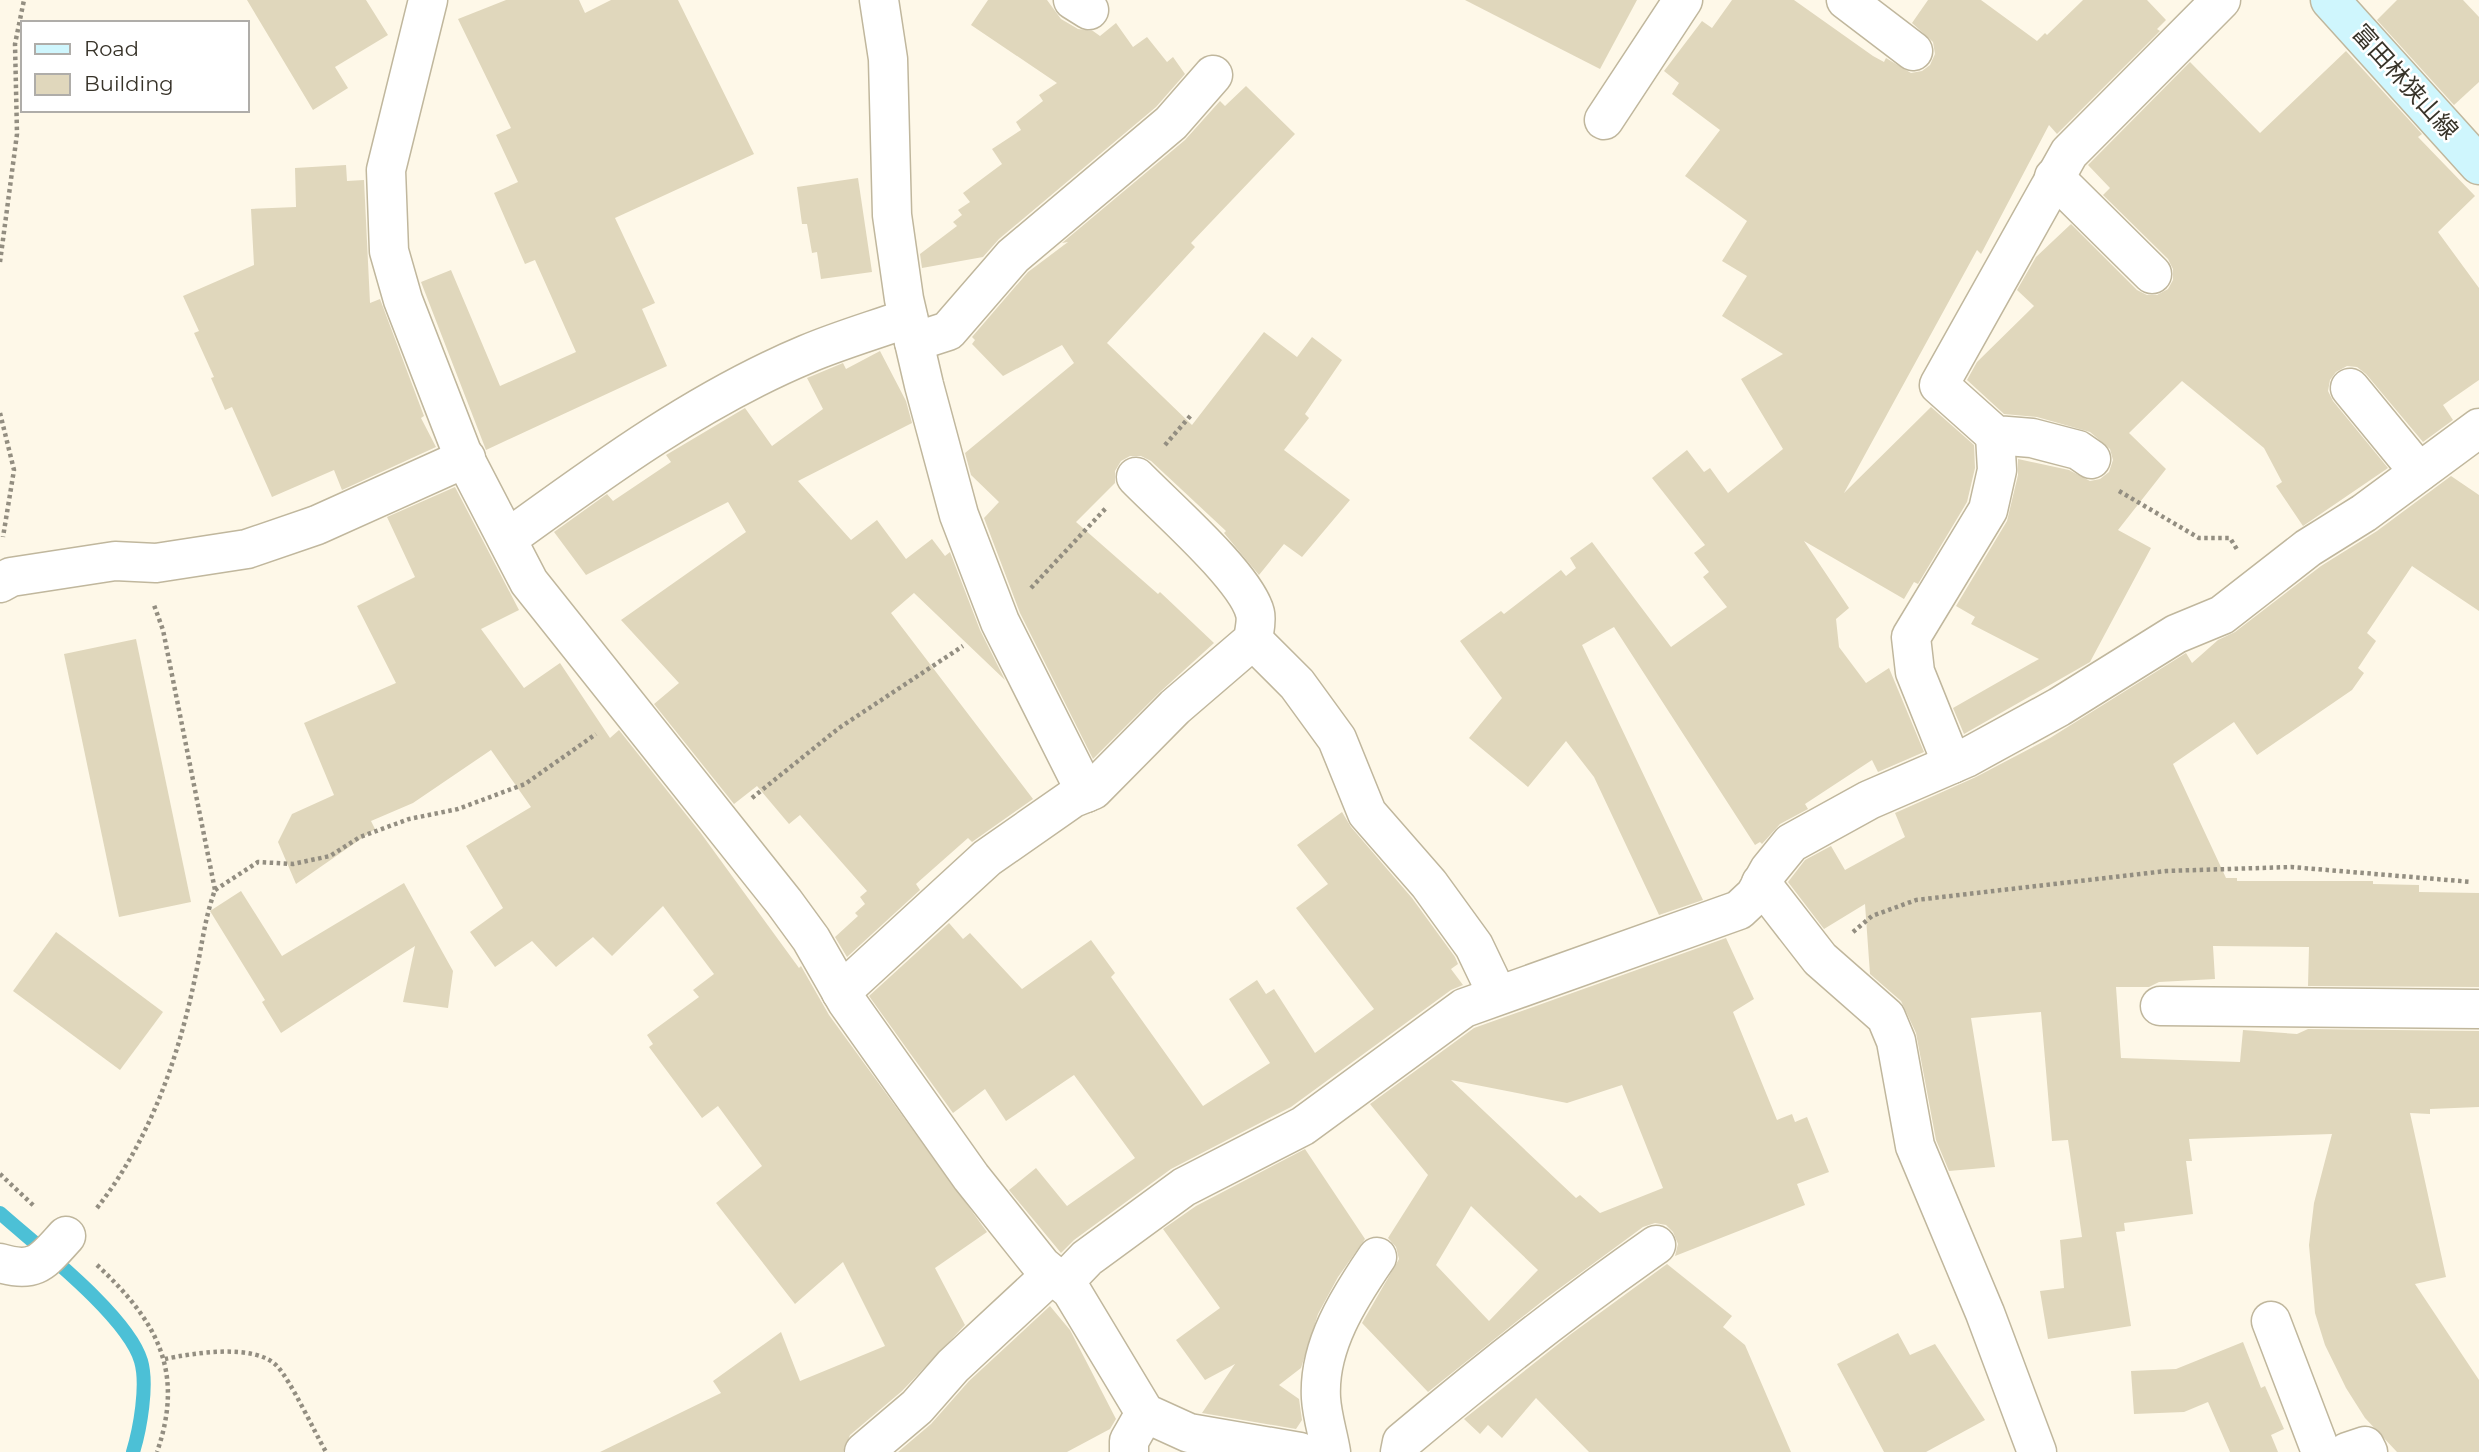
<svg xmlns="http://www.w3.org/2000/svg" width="2479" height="1452" font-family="Montserrat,'Noto Sans JP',sans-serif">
	<rect width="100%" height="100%" fill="#fef8e8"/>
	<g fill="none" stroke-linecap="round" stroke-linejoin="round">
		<path stroke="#4cc0d6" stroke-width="14" d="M0,1213c37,33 128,103 141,148 7,24 -1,68 -8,91"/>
	</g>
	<g fill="#e0d7bc" fill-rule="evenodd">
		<polygon points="247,0 366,0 388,35 335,67 348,88 313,110"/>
		<polygon points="506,0 579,0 585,13 611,0 678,0 754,154 615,218 655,303 642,309 667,366 486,450 421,282 451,270 500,386 576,352 535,260 525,264 494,193 518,182 496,135 511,128 458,19"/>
		<polygon points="988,0 1047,0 1061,19 1078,29 1093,31 1100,36 1116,23 1133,47 1147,37 1167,62 1173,57 1185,74 1156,107 999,239 983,257 922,268 920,254 957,226 953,222 962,215 958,210 970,202 963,193 1002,164 992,149 1021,130 1016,122 1043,101 1039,95 1057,83 971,25"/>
		<polygon points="1465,0 1637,0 1600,69"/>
		<polygon points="1732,0 1794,0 1873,56 1884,62 1886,58 1911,73 1922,71 1930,65 1935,54 1933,42 1912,23 1928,0 1981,0 2037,41 2045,33 2047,35 2083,0 2147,0 2166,20 2157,29 2160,31 2057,134 2049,125 1981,254 1977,250 1844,493 1931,407 1974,445 1975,468 1967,502 1918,584 1914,582 1904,599 1804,541 1849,608 1836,619 1839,647 1866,683 1889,668 1924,752 1878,772 1872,760 1805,804 1808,809 1780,824 1762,844 1760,842 1755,845 1614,627 1582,645 1703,900 1659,915 1594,777 1566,741 1528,787 1469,738 1502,698 1460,641 1501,611 1504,614 1561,570 1566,576 1576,568 1570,558 1592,542 1671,647 1727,607 1703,577 1709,572 1694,553 1705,545 1652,478 1687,450 1704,472 1710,468 1728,493 1783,449 1741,379 1783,354 1722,316 1747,276 1722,261 1747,221 1685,176 1720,130 1672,94 1679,83 1664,71 1702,21 1712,28"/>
		<polygon points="2397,0 2463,0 2479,17 2479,82 2454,105 2377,20"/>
		<polygon points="2346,51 2422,134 2418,137 2475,196 2438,232 2479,288 2479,380 2443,405 2453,420 2423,442 2366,374 2357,367 2347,366 2336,372 2330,380 2328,391 2333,401 2388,468 2303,526 2276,486 2282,482 2264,448 2182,381 2129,433 2166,469 2118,530 2151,548 2090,662 1964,734 1953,708 2039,659 1971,624 1975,617 1956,606 2007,521 2018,475 2018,459 2069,470 2090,481 2100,479 2109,472 2113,460 2110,449 2090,432 2037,417 2004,414 1967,380 1977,362 2034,306 2017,290 2036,257 2071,224 2137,290 2147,295 2157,295 2168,289 2173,280 2173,269 2168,259 2103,195 2110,188 2088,165 2190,62 2260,133"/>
		<polygon points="1246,86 1295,134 1191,243 1195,247 1107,343 1192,425 1264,332 1297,357 1312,337 1342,360 1305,414 1309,418 1284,450 1350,500 1302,557 1284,544 1259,575 1224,533 1226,531 1151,461 1141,456 1130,456 1121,461 1115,471 1115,483 1076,522 1158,594 1160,592 1214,643 1160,692 1093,759 1020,613 984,518 999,502 971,475 965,453 1074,363 1062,345 1003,376 972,344 975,340 972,337 1028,272 1068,242 1062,243 1185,140 1220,101 1225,106"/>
		<polygon points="346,165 347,181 364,180 370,303 380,299 424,416 421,418 436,447 342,490 334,470 272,497 232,407 225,410 211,378 214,377 194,333 199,331 183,296 254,265 251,209 296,207 295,168"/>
		<polygon points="858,178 872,272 821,279 817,252 812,253 807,224 802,224 797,187"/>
		<polygon points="880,351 906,401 912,423 798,481 851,540 877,520 906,559 932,539 945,556 950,552 980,630 1005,680 914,593 891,613 1033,799 972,842 968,838 916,884 920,890 847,957 835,937 858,916 855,913 865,904 860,897 867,891 800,815 789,824 757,786 734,804 654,704 679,683 621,620 746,532 728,502 586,575 554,532 607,494 613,501 671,462 666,455 745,408 772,446 823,409 807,378 843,363 846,369"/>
		<polygon points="2451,476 2479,495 2479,611 2412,566 2367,633 2376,641 2358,668 2364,673 2352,690 2257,755 2234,722 2173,764 2226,878 2237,878 2237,881 2373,881 2373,884 2419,885 2419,892 2479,893 2479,987 2308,986 2309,947 2213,946 2215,979 2159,982 2149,987 2116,987 2121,1058 2240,1062 2243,1030 2297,1034 2308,1029 2479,1031 2479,1107 2430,1109 2430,1114 2410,1113 2446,1277 2415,1284 2479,1380 2479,1452 2397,1452 2365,1418 2346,1388 2325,1345 2315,1313 2309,1245 2314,1203 2332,1134 2189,1139 2192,1161 2186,1161 2193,1214 2124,1223 2125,1231 2116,1232 2131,1326 2048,1339 2040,1291 2064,1288 2060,1240 2082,1237 2068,1140 2052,1141 2041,1012 1971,1018 1995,1167 1949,1171 1936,1140 1916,1033 1901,1001 1870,974 1865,904 1824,929 1788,882 1805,860 1831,846 1845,870 1905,837 1895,813 1976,777 2050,738 2186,653 2192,663 2218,640 2235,632 2321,566 2377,531"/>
		<polygon points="455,487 519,610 481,629 524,688 560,663 610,738 619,730 700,832 799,968 801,966 829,1015 987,1232 935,1268 965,1325 902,1391 850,1435 843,1452 600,1452 721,1393 713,1381 781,1332 800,1381 885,1346 843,1262 795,1304 716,1203 762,1166 718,1106 702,1118 649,1047 653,1044 647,1035 699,997 693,990 714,974 663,906 612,956 593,937 556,967 532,941 495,967 470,932 503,908 466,846 531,807 491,750 413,803 371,821 375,829 296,884 278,842 292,814 334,795 304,723 396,683 357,606 415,577 387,517"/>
		<polygon points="136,639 191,902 119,917 64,654"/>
		<polygon points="1342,812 1351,827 1412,898 1455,957 1458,964 1451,969 1463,985 1451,990 1291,1107 1171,1169 1074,1240 1061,1253 1009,1190 1036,1168 1067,1206 1135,1158 1074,1075 1006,1121 985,1089 953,1113 869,996 949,923 963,939 970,933 1022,989 1091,940 1115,973 1111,977 1203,1106 1270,1063 1229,999 1257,980 1266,994 1274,989 1315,1053 1374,1009 1296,908 1328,884 1297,845"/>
		<polygon points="404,883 453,971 448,1008 403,1002 415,946 281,1033 262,1002 265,1000 210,911 241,891 282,956"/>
		<polygon points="56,932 163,1012 120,1070 13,991"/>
		<path d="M1726,938l28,61 -21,13 44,108 15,-6 3,8 12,-5 22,55 -32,12 8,21 -130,51 3,-12 -5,-12 -7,-7 -11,-2 -12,4 -98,72 -117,93 -66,-69 37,-64 -3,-12 -8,-9 40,-63 -58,-71 104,-76zM1451,1080l116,23 55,-18 41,103 -63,25 -20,-18 -4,3zM1471,1206l67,64 -49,51 -53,-56z"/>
		<polygon points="1305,1149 1365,1239 1338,1277 1318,1314 1301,1368 1279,1385 1299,1399 1302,1420 1296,1429 1202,1413 1235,1364 1205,1380 1176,1340 1220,1308 1163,1229 1196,1206"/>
		<polygon points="1667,1264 1732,1316 1723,1327 1745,1345 1791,1452 1589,1452 1536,1398 1502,1438 1488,1425 1480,1434 1464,1419 1571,1334"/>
		<polygon points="1050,1306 1070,1330 1116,1419 1110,1429 1067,1452 898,1452 931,1424 969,1381"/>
		<polygon points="1898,1333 1910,1355 1935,1344 1985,1420 1926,1452 1884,1452 1837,1364"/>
		<polygon points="2243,1342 2261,1388 2265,1386 2284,1429 2271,1435 2278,1452 2230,1452 2208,1402 2184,1412 2134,1414 2131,1371 2176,1369"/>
	</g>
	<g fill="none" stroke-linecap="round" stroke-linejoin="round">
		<g stroke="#c0b79d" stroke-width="41">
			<g id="street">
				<polyline points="428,0 386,170 389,251 403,300 463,455 529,582 784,902 811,939 847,1002 971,1177 1042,1266 1071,1290 1145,1413 1189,1433 1300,1452"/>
				<polyline points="879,0 888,59 892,215 904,299 924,385 959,515 1000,622 1086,793"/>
				<polyline points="1073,0 1089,10"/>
				<polyline points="1846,0 1913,51"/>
				<polyline points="1604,120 1683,0"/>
				<polyline points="2054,177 2152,274"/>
				<polyline points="914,342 948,331 1013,256 1171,123 1213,75"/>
				<polyline points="2350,388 2419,472"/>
				<polyline points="2091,459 2078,450 2032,438 1995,435 1939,385 2069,153 2221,0"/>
				<path d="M507,539c95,-69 192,-140 300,-185 33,-14 68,-24 101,-36"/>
				<polyline points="0,583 11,577 115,561 156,563 247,549 317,525 466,458"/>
				<polyline points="1253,640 1297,684 1337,739 1367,813 1429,884 1474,946 1497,994"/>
				<polyline points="1952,764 1915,672 1911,637 1988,510 1997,470 1995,435"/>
				<polyline points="1761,883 1820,959 1886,1017 1896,1041 1915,1146 1985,1313 2037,1452"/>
				<path d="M841,992l146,-134 86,-60 20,-8 82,-83 78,-67c1,-8 4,-19 2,-27 -9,-36 -91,-107 -119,-136"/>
				<polyline points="2160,1006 2479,1009"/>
				<path d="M0,1263c36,11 43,-2 66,-27"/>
				<polyline points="1063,1283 1087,1258 1184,1187 1303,1126 1464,1008 1739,910 1755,895 1769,870 1791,843 1869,800 1966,758 2059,707 2176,634 2222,615 2308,548 2364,513 2479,428"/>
				<polyline points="2271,1321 2321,1452"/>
				<polyline points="864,1452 917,1407 953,1366 1052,1274"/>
				<polyline points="1129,1452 1129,1441 1145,1413"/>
				<path d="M1331,1452c-3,-18 -9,-36 -10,-54 -3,-52 28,-100 56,-141"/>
				<path d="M1400,1452l2,-10c82,-69 165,-135 254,-197"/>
				<polyline points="2347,1452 2365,1446 2368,1452"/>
			</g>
		</g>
		<g stroke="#c0b79d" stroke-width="41">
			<polyline id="secondary" points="2330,0 2479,165"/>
		</g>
		<g stroke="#938e81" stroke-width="4.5" stroke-dasharray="3.5 3.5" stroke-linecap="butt">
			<polyline points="0,262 17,134 15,44 24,0"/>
			<polyline points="0,413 14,470 3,537"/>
			<polyline points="1165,445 1192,414"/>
			<polyline points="2119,491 2199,538 2230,538 2238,551"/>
			<polyline points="1031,588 1106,508"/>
			<polyline points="752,798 839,728 963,646"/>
			<polyline points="215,890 258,862 293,864 330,856 360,837 409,819 458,809 525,784 596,734"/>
			<polyline points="1853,932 1872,916 1916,900 2166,871 2291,867 2472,882"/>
			<polyline points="0,1174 35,1207"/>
			<path d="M97,1208c53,-68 82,-151 99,-235 6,-28 9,-56 19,-83l-52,-260 -9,-25"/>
			<path d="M97,1265c60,56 88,106 60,187"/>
			<path d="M165,1359c28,-6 90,-16 112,7 14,15 37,65 49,86"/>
		</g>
		<use href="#street" stroke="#fff" stroke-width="38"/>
		<use href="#secondary" stroke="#cff6fd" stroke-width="38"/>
	</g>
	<g text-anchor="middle" stroke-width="5" stroke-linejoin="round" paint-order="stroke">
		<g font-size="24" fill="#373329" stroke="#fff">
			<text transform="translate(2405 82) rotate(48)" y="8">富田林狭山線</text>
		</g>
	</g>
	<rect x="21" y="21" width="228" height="91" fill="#ffffff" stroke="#afada9" stroke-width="2"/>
	<rect x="35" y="44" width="35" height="10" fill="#cff6fd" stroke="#afada9" stroke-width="2"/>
	<text x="84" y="56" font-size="21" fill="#373329">Road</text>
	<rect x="35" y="74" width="35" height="21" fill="#e0d7bc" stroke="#afada9" stroke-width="2"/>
	<text x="84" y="91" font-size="21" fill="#373329">Building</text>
</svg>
